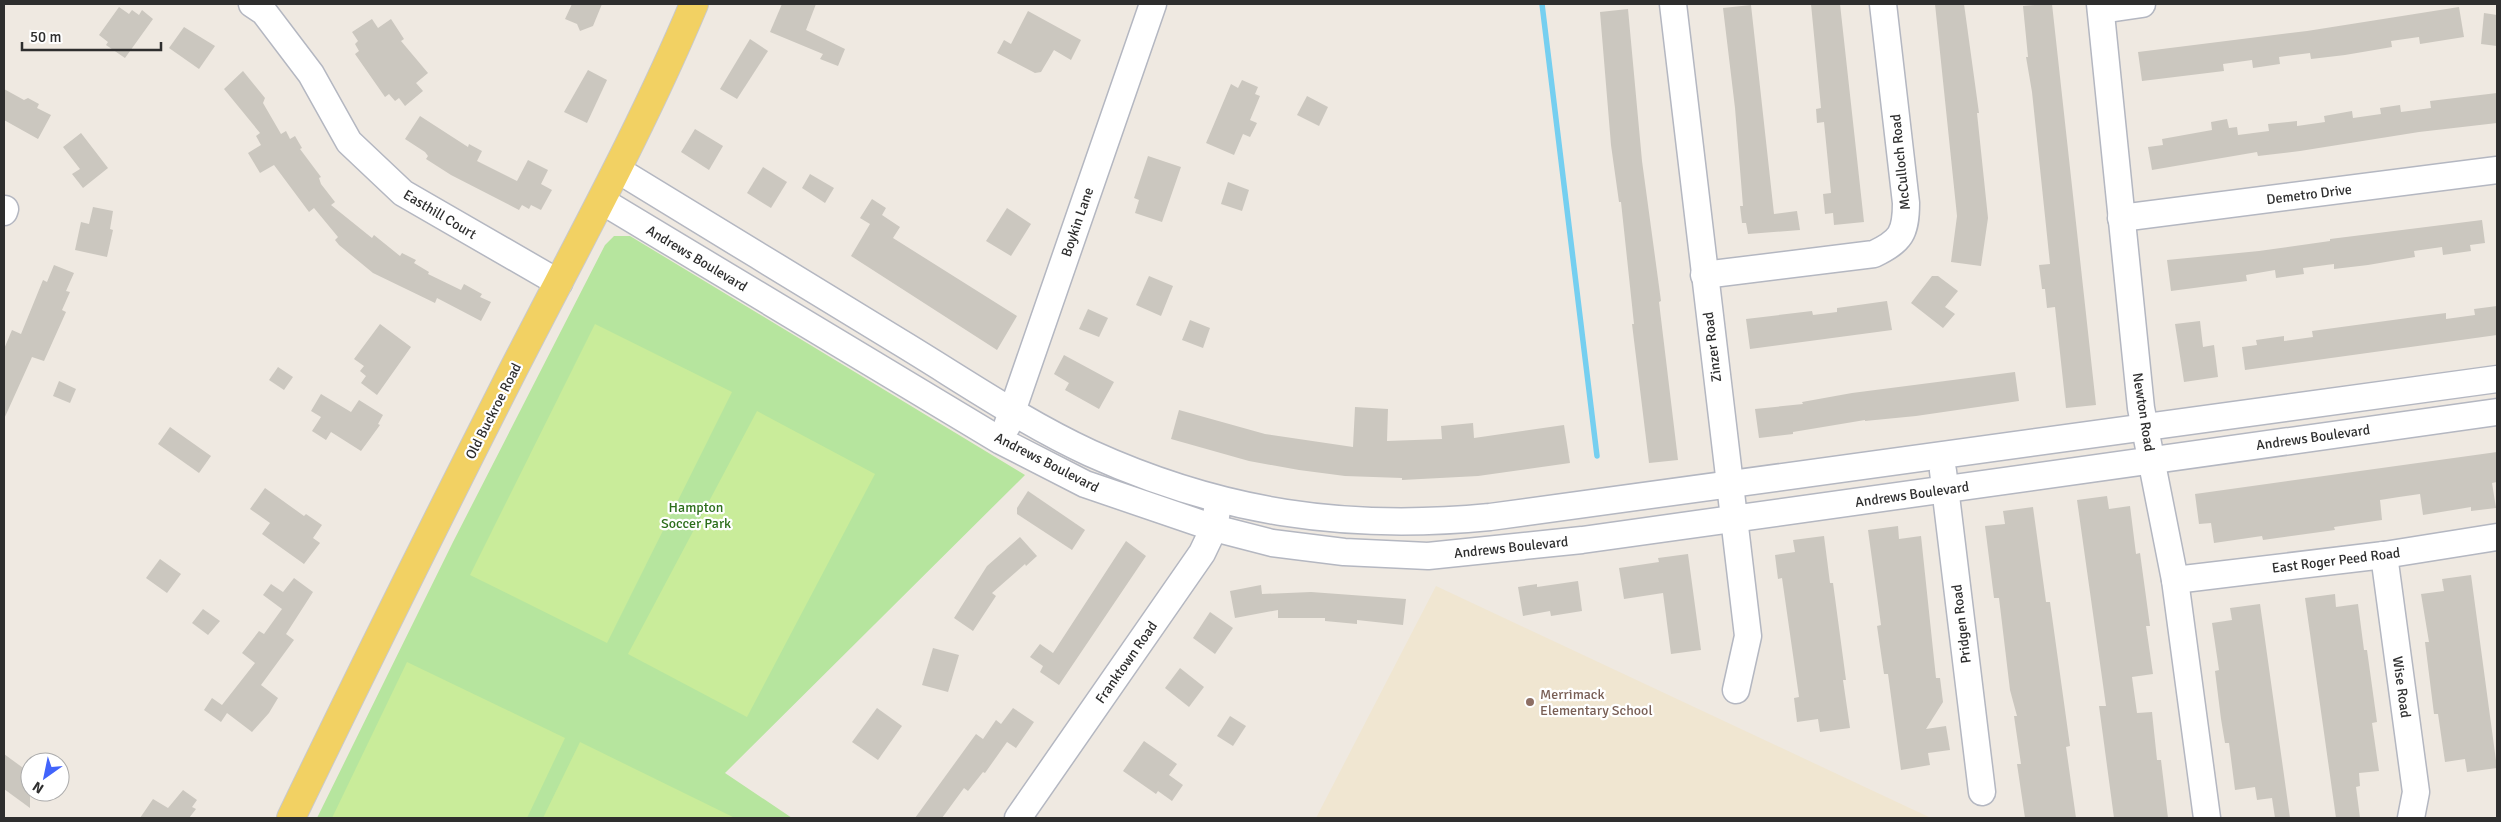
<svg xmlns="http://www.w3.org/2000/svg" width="2501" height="822" font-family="Signika,sans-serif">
	<rect width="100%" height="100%" fill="#efe9e1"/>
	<polygon fill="#f0e6d1" points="1436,586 1931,818 1316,818"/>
	<polygon fill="#b6e59e" points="614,236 630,236 1025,475 725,773 792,818 317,818 453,542 605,245"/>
	<g fill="#c9ec9a">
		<polygon points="595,324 732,392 607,643 470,575"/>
		<polygon points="757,411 875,474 747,717 628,654"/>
		<polygon points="407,662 565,738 527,818 332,818"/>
		<polygon points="580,742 735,818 543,818"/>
	</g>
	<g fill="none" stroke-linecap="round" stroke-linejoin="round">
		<polyline stroke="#75cff0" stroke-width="5.5" points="1542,4 1597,456"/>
	</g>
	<g fill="#cbc7bf">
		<polygon points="572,4 602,4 593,26 580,31 577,24 565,19"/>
		<polygon points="782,4 816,4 806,30 845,49 838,66 820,59 823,54 770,32"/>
		<polygon points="1811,4 1840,4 1864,222 1834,225 1833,213 1825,214 1823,194 1831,193 1824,122 1817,123 1816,109 1821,108"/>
		<polygon points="1935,4 1964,4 1979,113 1977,113 1988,218 1981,266 1951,262 1957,216"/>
		<polygon points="2045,4 2052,4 2096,405 2066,408 2055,307 2047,308 2045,289 2042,289 2039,265 2050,264 2032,92 2026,57 2028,57 2023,6"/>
		<polygon points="1751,5 1774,214 1797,211 1800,230 1748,234 1746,223 1742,223 1740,206 1743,206 1735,108 1723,8"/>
		<polygon points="119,7 129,14 132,10 139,15 142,10 153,19 125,58 106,45 108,42 99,35"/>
		<polygon points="2459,7 2464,37 2420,44 2419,37 2391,41 2392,47 2345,55 2311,59 2310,53 2279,57 2280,64 2253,68 2252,60 2223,64 2224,71 2142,81 2138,52 2307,31"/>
		<polygon points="1628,9 1642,161 1661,301 1659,302 1678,460 1649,463 1632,324 1634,324 1621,202 1619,202 1611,145 1600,12"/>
		<polygon points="1028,11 1081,40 1071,60 1054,50 1041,72 1035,73 997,53 1004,40 1011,44"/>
		<polygon points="2484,13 2497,15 2497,46 2481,44"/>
		<polygon points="372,19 378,28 391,19 404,39 401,41 428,73 416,83 423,91 405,106 399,98 395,101 389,94 385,97 355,54 359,51 355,44 358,41 352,32"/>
		<polygon points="184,27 215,46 199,69 169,48"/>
		<polygon points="750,39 768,51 737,99 720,89"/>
		<polygon points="588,70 607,80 587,123 564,112"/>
		<polygon points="243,71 265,98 263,103 281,134 286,131 290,139 295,136 302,148 300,149 321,177 319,178 321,184 335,202 331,205 367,234 372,238 374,235 400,256 402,253 416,260 414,263 429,272 428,274 461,290 464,284 482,294 480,297 491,302 481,321 437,298 435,303 373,273 339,245 335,240 338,237 314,208 309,212 274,165 260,173 248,153 261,145 256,136 260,133 224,89"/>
		<polygon points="1242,80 1258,87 1255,94 1260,96 1250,120 1257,123 1250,137 1243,134 1234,155 1206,143 1231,84 1238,88"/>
		<polygon points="4,89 24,100 28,98 39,104 37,108 51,115 38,139 4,120"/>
		<polygon points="2497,93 2497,123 2419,132 2300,151 2258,156 2257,152 2152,170 2148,147 2163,145 2162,139 2212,130 2211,122 2227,119 2229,128 2237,127 2238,135 2269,131 2268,124 2297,121 2297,126 2325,122 2324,116 2352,111 2353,118 2381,114 2380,108 2400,105 2401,112 2431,108 2430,101"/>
		<polygon points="1307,96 1328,107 1319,126 1297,115"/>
		<polygon points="420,116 468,147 469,144 482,151 477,161 517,181 528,160 548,170 541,184 552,190 541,210 531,205 529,209 522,205 519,210 451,175 426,159 428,156 425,152 405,139"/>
		<polygon points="695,129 723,146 709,170 681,152"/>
		<polygon points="81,133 108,168 83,188 72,174 80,169 63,147"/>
		<polygon points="1148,156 1181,167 1162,222 1135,213 1139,200 1134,198"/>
		<polygon points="763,167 787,182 771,208 747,193"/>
		<polygon points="810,174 834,188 825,203 802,188"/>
		<polygon points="1228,182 1249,190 1242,211 1221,204"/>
		<polygon points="872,199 886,208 882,215 900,227 893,238 1017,316 997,350 851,256 870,224 860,218"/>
		<polygon points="93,207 113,211 110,229 113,230 107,257 75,250 81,222 89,224"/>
		<polygon points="1007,208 1031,224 1011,256 986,241"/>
		<polygon points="2482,220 2485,243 2470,245 2471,251 2443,255 2442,247 2414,251 2415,257 2368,265 2334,269 2334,264 2303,268 2304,274 2276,278 2275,270 2246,275 2247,281 2171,291 2167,260 2259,251 2330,241 2330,239"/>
		<polygon points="54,265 74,273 66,291 70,292 62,310 66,312 44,361 32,357 4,419 4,349 12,330 21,334 43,280 47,282"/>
		<polygon points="1149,276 1173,286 1161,316 1136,305"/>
		<polygon points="1932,276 1938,276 1958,291 1945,307 1955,314 1943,328 1911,303"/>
		<polygon points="1887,301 1892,330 1750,349 1746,319 1812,311 1813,315 1837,312 1837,308"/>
		<polygon points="2497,306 2497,335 2245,370 2242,347 2257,345 2256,340 2284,336 2284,341 2313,337 2312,331 2415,317 2446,313 2446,319 2475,315 2474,309"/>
		<polygon points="1088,309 1108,318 1099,337 1079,329"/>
		<polygon points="1190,320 1210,328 1203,348 1182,340"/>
		<polygon points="2200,321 2203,347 2214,345 2218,377 2184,382 2175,324"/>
		<polygon points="380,324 411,347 377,395 361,383 366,376 360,371 364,366 354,359"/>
		<polygon points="1064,355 1114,382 1099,409 1065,390 1069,383 1054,374"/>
		<polygon points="278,367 293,377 284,390 269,380"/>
		<polygon points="2015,372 2019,401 1916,416 1865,421 1865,420 1793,432 1793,434 1759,438 1755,409 1803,404 1802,402 1852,393"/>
		<polygon points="59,381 76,389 70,403 53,396"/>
		<polygon points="321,394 351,412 359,400 383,415 378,424 380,425 361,451 331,432 326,440 312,431 321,417 311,411"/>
		<polygon points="1355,407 1388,409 1387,441 1442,439 1441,426 1473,423 1474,438 1564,425 1570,463 1478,476 1402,480 1402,478 1345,476 1299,470 1249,461 1171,439 1179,410 1265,434 1353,447"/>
		<polygon points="170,427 211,456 199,473 158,444"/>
		<polygon points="2497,452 2497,482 2492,483 2496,508 2471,511 2471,507 2423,515 2420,494 2399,497 2380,500 2382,520 2334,527 2335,530 2277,538 2263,540 2262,536 2214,543 2211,523 2199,524 2195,494"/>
		<polygon points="265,488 304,516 306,514 322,525 313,538 320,543 304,564 262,534 270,523 250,509"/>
		<polygon points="1028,491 1085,530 1072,550 1017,514 1017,508"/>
		<polygon points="2107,496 2109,509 2130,506 2136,554 2140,553 2150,626 2146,626 2153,674 2132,677 2137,713 2152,712 2157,760 2161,760 2168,818 2114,818 2099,706 2106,706 2077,500"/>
		<polygon points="2033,507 2046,602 2050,602 2070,746 2066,747 2076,818 2025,818 2017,764 2021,764 2014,716 2017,716 2010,690 1999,598 1994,598 1985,526 2005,524 2003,511"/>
		<polygon points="1898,526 1899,539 1921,536 1936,678 1940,678 1943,702 1926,729 1946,726 1950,750 1928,753 1930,765 1901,770 1888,674 1884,674 1877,626 1881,625 1868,530"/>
		<polygon points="1824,536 1830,583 1833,583 1846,680 1843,680 1850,728 1820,732 1818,719 1797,722 1794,698 1799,697 1782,578 1778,579 1775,555 1795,552 1793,540"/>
		<polygon points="1020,537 1037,556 1026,566 1025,564 992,593 996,596 973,631 954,618 987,566"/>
		<polygon points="1126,541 1146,556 1059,685 1040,672 1043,666 1030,657 1040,644 1053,653"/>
		<polygon points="1688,554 1701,650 1671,654 1663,593 1624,599 1619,568 1659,562 1658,558"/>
		<polygon points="160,559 181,574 167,593 146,578"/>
		<polygon points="2471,575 2497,768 2467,772 2465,759 2445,762 2438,714 2434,714 2425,642 2429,642 2421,594 2444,591 2442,579"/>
		<polygon points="294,578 313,592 286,634 294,640 261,685 278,698 269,713 252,732 227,713 221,722 204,710 212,698 222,705 255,663 242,653 259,631 264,634 282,609 263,595 271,584 283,592"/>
		<polygon points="1578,581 1582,611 1551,616 1550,611 1523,616 1518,587 1537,584 1537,587"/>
		<polygon points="1261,585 1262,594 1311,592 1406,599 1403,625 1357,620 1357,624 1325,621 1325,618 1278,618 1278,610 1235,618 1230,591"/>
		<polygon points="2335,594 2336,607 2358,604 2364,650 2367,650 2377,722 2372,723 2379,771 2359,773 2360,786 2356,787 2360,818 2336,818 2305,598"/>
		<polygon points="2260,604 2290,818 2275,818 2272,798 2257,800 2255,787 2235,790 2229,743 2225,743 2221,719 2215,671 2219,670 2212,623 2232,620 2230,608"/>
		<polygon points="203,609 220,621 208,635 192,623"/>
		<polygon points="1210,612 1233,628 1215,654 1193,638"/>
		<polygon points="933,648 959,655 948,692 922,685"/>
		<polygon points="1180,668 1204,687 1189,707 1165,688"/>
		<polygon points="877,708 902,726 878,760 852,742"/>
		<polygon points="1013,708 1034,722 1016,748 1007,742 985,773 983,772 968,791 964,788 942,818 915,818 976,734 983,739 996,720 1001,724"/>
		<polygon points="1230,716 1246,726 1233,746 1217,736"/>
		<polygon points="1144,741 1177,764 1169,775 1183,785 1172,801 1158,791 1156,794 1123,771"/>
		<polygon points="4,754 30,773 30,808 4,789"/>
		<polygon points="183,790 197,800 192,807 196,809 189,818 140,818 153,799 168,808"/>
	</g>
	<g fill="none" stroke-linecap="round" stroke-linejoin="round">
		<g stroke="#b4b7c1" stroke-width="29">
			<g id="minor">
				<polyline points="252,4 264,12 311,74 349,142 403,193 559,283"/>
				<polyline points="1673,4 1748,636 1736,690"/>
				<polyline points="2100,4 2141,408 2175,580 2207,818"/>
				<polyline points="2101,10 2142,4"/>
				<path d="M618,170c93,57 187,114 280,171 63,38 125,81 192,112 132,60 256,78 400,64l1007,-138"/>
				<polyline points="602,201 1001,441 1085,484 1214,528 1272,543 1344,552 1428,556 1582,540 2497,412"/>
				<polyline points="4,212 5,209"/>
				<polyline points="2121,218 2497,170"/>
				<path d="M1704,275l170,-21c27,-13 32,-21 32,-51l-23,-199"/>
				<polyline points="1007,426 1153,4"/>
				<polyline points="1943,471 1982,792"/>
				<polyline points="2384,555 2416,792 2411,818"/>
				<polyline points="2175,580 2384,555 2497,537"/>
				<polyline points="1018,818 1202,553 1214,528 1217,510"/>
			</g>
		</g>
		<g stroke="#c9c9c9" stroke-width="30">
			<path id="major" d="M291,818c70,-145 142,-290 215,-434 64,-126 133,-249 188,-380"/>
		</g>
		<use href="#minor" stroke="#fff" stroke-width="26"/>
		<use href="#major" stroke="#f2d163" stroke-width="28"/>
	</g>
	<circle fill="#8d6e63" stroke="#fff" stroke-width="2" cx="1530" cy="702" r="5"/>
	<g text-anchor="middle" stroke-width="4.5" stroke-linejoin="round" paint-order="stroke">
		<g font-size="14" fill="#2e2e2e" stroke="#fff">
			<text transform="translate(1900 162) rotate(-96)" y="5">McCulloch Road</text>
			<text transform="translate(2309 194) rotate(-7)" y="5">Demetro Drive</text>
			<text transform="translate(440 214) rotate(31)" y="5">Easthill Court</text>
			<text transform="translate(1077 222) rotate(-71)" y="5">Boykin Lane</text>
			<text transform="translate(697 258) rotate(31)" y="5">Andrews Boulevard</text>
			<text transform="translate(1712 347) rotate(-97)" y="5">Zinzer Road</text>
			<text transform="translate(493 411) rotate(-63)" y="5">Old Buckroe Road</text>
			<text transform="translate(2144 412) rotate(81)" y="5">Newton Road</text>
			<text transform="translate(2313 437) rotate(-8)" y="5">Andrews Boulevard</text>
			<text transform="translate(1047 462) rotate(27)" y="5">Andrews Boulevard</text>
			<text transform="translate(1912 494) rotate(-8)" y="5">Andrews Boulevard</text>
			<text transform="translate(1511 547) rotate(-6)" y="5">Andrews Boulevard</text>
			<text transform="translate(2336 560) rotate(-7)" y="5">East Roger Peed Road</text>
			<text transform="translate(1961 624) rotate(-97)" y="5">Pridgen Road</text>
			<text transform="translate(1126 662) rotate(-55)" y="5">Franktown Road</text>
			<text transform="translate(2402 687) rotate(82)" y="5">Wise Road</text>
		</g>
		<g font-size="14" fill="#2c6e1b" stroke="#fff">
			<text x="696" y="512">Hampton<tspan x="696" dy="16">Soccer Park</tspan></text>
		</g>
		<g font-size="14" fill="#785e54" stroke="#fff" text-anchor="start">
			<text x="1540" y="699">Merrimack<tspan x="1540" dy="16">Elementary School</tspan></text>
		</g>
	</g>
	<rect width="2501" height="822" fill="none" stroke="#2e2e2e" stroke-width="10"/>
	<g transform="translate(45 777) rotate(213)"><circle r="24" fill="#ffffff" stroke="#ababab"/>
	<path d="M0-4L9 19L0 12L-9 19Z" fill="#4264fb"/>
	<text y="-8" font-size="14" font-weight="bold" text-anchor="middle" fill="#2e2e2e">N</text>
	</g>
	<path d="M22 42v8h139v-8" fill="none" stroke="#2e2e2e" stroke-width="2.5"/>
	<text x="30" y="42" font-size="15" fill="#2e2e2e" stroke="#ffffff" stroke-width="4" paint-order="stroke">50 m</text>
</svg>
